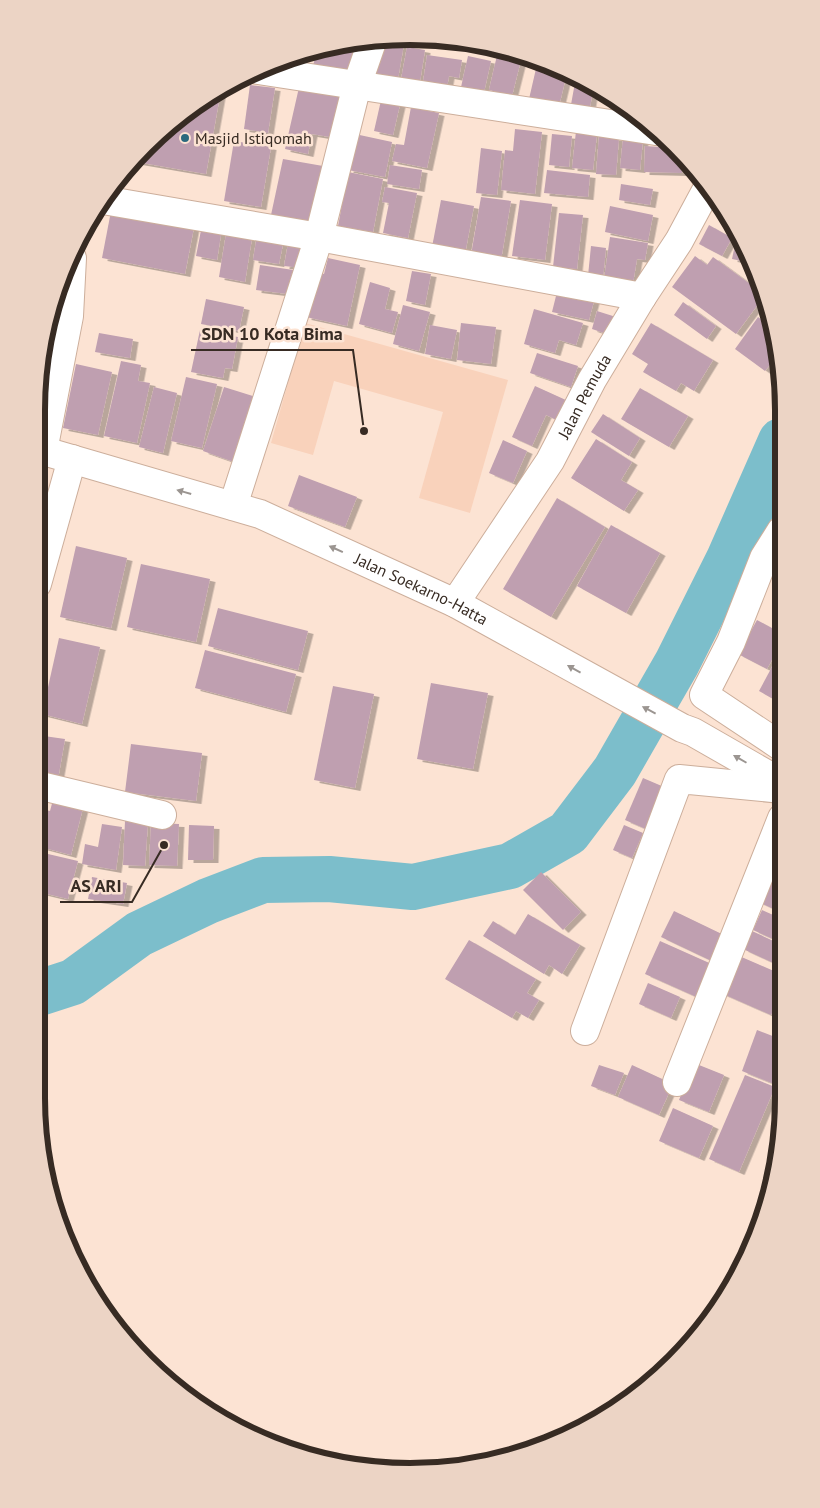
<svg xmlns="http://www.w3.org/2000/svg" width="820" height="1508" font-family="'PT Sans',sans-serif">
	<defs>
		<filter id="shadow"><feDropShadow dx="5.5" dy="3" stdDeviation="0" flood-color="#0004"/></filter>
	</defs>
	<rect width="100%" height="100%" fill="#fce3d3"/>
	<polygon fill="#f9d2bb" points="305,323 508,380 470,513 419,498 443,412 334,381 313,455 271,443"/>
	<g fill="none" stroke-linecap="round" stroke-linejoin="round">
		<polyline stroke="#7cbecb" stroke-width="46" points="36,994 73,982 139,934 208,901 263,880 329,879 413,887 510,866 568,833 615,771 677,663 729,559 781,441"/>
	</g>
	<g fill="#bf9fb0" filter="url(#shadow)">
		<polygon points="385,37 405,38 398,79 375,75"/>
		<polygon points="362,41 350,80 312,69 318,48"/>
		<polygon points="407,47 425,50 419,88 400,85"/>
		<polygon points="498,51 522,56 512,96 489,90"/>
		<polygon points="427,55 462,60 459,78 449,76 446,93 422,89"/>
		<polygon points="468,56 491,61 482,101 459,96"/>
		<polygon points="538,60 567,73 559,106 529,99"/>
		<polygon points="576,77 597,86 614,99 592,96 589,113 570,110"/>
		<polygon points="300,83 345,93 336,138 312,134 308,154 285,149"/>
		<polygon points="250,85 275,88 268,133 244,129"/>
		<polygon points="221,90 206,174 131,161 182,114"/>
		<polygon points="382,96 401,100 393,135 374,131"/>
		<polygon points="411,107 439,113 427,168 392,161 396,144 404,145"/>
		<polygon points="515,129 542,132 535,194 501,190 505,150 513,151"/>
		<polygon points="576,131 597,134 593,170 572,168"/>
		<polygon points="355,134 392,142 385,177 348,170"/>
		<polygon points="552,134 572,136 569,167 549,165"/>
		<polygon points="599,136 619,138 616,175 596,174"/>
		<polygon points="623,138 643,140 640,170 620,168"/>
		<polygon points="234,141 271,147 261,207 224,201"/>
		<polygon points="645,146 676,148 683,156 682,173 644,172"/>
		<polygon points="481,148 502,151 497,195 476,193"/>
		<polygon points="283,159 323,166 311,223 271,215"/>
		<polygon points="390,165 422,170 419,189 387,184"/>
		<polygon points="547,170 590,175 588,197 544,193"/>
		<polygon points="348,172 383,179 373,232 338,226"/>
		<polygon points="621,184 653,189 650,205 619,200"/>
		<polygon points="385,187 417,193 408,238 383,233 389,203 382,202"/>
		<polygon points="481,197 511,201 501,260 471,255"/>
		<polygon points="441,200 474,206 465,254 432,247"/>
		<polygon points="520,200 552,204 545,260 512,256"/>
		<polygon points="112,206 195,222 185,274 102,258"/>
		<polygon points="610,206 653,215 648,241 605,232"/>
		<polygon points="559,213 583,215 577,269 553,267"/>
		<polygon points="202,225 222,228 217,260 196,256"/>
		<polygon points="709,225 732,238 722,256 699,244"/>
		<polygon points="226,234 252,238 245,282 219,277"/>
		<polygon points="257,235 284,239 279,264 253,260"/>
		<polygon points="737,235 751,263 732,259"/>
		<polygon points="610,237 648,243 645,260 637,259 633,283 604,279"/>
		<polygon points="289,238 307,241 303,268 284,266"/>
		<polygon points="591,246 606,248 603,278 588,276"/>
		<polygon points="695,256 707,265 713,257 765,295 736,334 672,287"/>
		<polygon points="328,258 360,265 347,326 306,317 316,272 324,274"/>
		<polygon points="260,265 300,271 296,295 256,290"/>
		<polygon points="412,271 431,274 425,305 406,301"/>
		<polygon points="370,282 390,288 385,309 398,312 392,333 359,324"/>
		<polygon points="558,288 595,297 589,320 552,312"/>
		<polygon points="206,299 244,307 239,331 201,324"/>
		<polygon points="683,302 716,326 707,339 674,315"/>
		<polygon points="403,305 430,312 419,351 393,344"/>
		<polygon points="534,309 583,323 576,345 559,340 555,353 524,344"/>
		<polygon points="597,311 616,317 610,335 592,329"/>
		<polygon points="758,317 773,328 779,353 765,371 735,349"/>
		<polygon points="461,323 496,327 491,364 457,360"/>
		<polygon points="651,323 713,360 694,391 681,383 676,391 643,372 648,364 632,354"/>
		<polygon points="430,325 457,330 451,359 425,354"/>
		<polygon points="200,330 238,337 232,369 225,368 223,378 191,372"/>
		<polygon points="99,333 133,339 130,358 95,352"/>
		<polygon points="537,353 578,366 571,387 530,373"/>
		<polygon points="121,361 141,365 138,381 150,383 137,443 104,436"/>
		<polygon points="76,364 112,372 98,435 63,428"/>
		<polygon points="186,377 217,384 202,448 171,441"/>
		<polygon points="535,386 568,401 559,421 546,415 532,446 512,437"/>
		<polygon points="154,387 177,393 163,453 139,447"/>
		<polygon points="224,387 259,398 237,463 203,451"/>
		<polygon points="640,388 688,416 669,447 621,419"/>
		<polygon points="603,414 640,438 629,456 591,432"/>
		<polygon points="596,439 632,462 621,480 638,490 624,511 571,478"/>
		<polygon points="503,440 527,451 513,483 489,473"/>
		<polygon points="299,475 357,497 345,527 288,506"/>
		<polygon points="557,498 605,527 551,617 503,589"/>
		<polygon points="611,525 660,553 626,613 577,586"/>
		<polygon points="76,546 127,558 111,628 60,617"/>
		<polygon points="141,564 210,579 196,642 127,627"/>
		<polygon points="218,608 308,631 298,670 208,646"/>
		<polygon points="757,620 781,633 781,643 767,669 738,654"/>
		<polygon points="59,638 100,647 82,724 42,714"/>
		<polygon points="205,650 296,674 286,712 195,688"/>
		<polygon points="781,650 782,679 782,704 759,691"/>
		<polygon points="431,683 488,693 473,769 417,759"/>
		<polygon points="333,686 374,694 355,788 314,780"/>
		<polygon points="37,735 65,739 58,779 37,775"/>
		<polygon points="131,744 202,753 196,801 125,792"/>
		<polygon points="643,778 664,787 646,829 625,820"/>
		<polygon points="54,796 84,804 71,855 37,846 37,808 50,811"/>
		<polygon points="125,821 148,822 145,866 123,865"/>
		<polygon points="151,823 179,824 177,866 149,865"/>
		<polygon points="102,824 122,827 116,870 82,864 85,844 98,847"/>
		<polygon points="189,825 214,826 213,860 188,860"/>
		<polygon points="624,825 643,833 632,858 613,850"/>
		<polygon points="782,844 782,913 750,898"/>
		<polygon points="48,854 78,861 68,899 39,892"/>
		<polygon points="37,857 44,859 37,881 36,881"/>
		<polygon points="541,872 581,912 563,930 523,890"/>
		<polygon points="92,877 127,883 123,904 88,899"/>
		<polygon points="762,910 782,919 782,943 753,930"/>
		<polygon points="674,911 730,938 718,964 661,937"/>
		<polygon points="528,914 580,945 562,974 549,965 544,974 483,936 493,921 515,935"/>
		<polygon points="752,931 782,945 782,967 743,949"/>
		<polygon points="469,940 536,979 527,993 539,1000 528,1018 516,1011 512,1018 445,979"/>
		<polygon points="660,941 716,966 701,999 645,974"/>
		<polygon points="730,952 783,975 783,989 771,1015 714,990"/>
		<polygon points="648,983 680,997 671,1018 639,1004"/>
		<polygon points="783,997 783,1022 773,1017"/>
		<polygon points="757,1030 783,1040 783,1062 774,1084 742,1071"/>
		<polygon points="694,1063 724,1075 709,1112 679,1100"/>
		<polygon points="599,1065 624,1073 615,1095 591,1086"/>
		<polygon points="632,1065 673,1084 659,1115 618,1097"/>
		<polygon points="745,1075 775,1087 739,1172 709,1159"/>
		<polygon points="673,1108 713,1126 699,1158 659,1141"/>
	</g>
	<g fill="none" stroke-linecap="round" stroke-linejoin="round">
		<g stroke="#ccae9b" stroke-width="30">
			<g id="minor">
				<polyline points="258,70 656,131"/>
				<polyline points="103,200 319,237 642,297"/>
				<polyline points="43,451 69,316 72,258"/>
				<polyline points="233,506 319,237 357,85 373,39"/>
				<polyline points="781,531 764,558 731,642 704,695 782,747"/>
				<polyline points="37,584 72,459"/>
				<path id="s1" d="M455,603l95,-142 42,-81 50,-83 37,-56 29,-54"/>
				<polyline points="37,785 162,815"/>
				<polyline points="585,1031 679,779 782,789"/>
				<polyline points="677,1082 782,818"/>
			</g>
		</g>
		<g stroke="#ccae9b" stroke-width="30">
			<g id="highway">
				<path id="s2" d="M37,449l223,65 195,89 227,125 11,4 89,51"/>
			</g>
		</g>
		<use href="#minor" stroke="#fff" stroke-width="28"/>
		<use href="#highway" stroke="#fff" stroke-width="28"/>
	</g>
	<defs><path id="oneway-solid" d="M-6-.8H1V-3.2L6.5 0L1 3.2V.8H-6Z" transform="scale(1.25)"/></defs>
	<g fill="#9b9591">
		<use href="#oneway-solid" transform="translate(184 492) rotate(-164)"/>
		<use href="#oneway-solid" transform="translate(336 549) rotate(-156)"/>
		<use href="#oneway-solid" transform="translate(574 669) rotate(-151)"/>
		<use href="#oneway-solid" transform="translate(649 710) rotate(-152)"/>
		<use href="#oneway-solid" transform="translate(740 759) rotate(-150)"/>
	</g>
	<circle fill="#2a697e" stroke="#fce3d3" stroke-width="2" cx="185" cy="138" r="5"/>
	<g text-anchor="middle" stroke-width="5" stroke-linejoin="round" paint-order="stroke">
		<g font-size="16" fill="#372b23" stroke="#fce3d3" text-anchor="start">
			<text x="195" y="144">Masjid Istiqomah</text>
		</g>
		<g font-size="16" fill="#372b23" stroke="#fce3d3">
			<text dy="6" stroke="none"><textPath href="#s1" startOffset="244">Jalan Pemuda</textPath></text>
			<text dy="6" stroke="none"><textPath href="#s2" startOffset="410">Jalan Soekarno-Hatta</textPath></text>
		</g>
	</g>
	<path d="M0 0H820V1508H0ZM410 45H410A365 365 0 0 1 775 410V1098A365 365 0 0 1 410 1463H410A365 365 0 0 1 45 1098V410A365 365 0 0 1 410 45Z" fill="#ecd4c5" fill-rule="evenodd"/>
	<path fill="none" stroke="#372b23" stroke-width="6" d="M410 45H410A365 365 0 0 1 775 410V1098A365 365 0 0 1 410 1463H410A365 365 0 0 1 45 1098V410A365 365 0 0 1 410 45Z"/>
	<path fill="none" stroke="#372b23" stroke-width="2" d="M364 431L353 350H191M164 845L132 902H60"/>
	<g fill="#372b23" stroke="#fce3d3" stroke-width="2">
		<circle cx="364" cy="431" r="5"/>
		<circle cx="164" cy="845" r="5"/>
	</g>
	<g font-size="18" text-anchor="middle" font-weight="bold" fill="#372b23" stroke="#fce3d3" stroke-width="5" stroke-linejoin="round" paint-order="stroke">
		<text x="272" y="340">SDN 10 Kota Bima</text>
		<text x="96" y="892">AS ARI</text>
	</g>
</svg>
